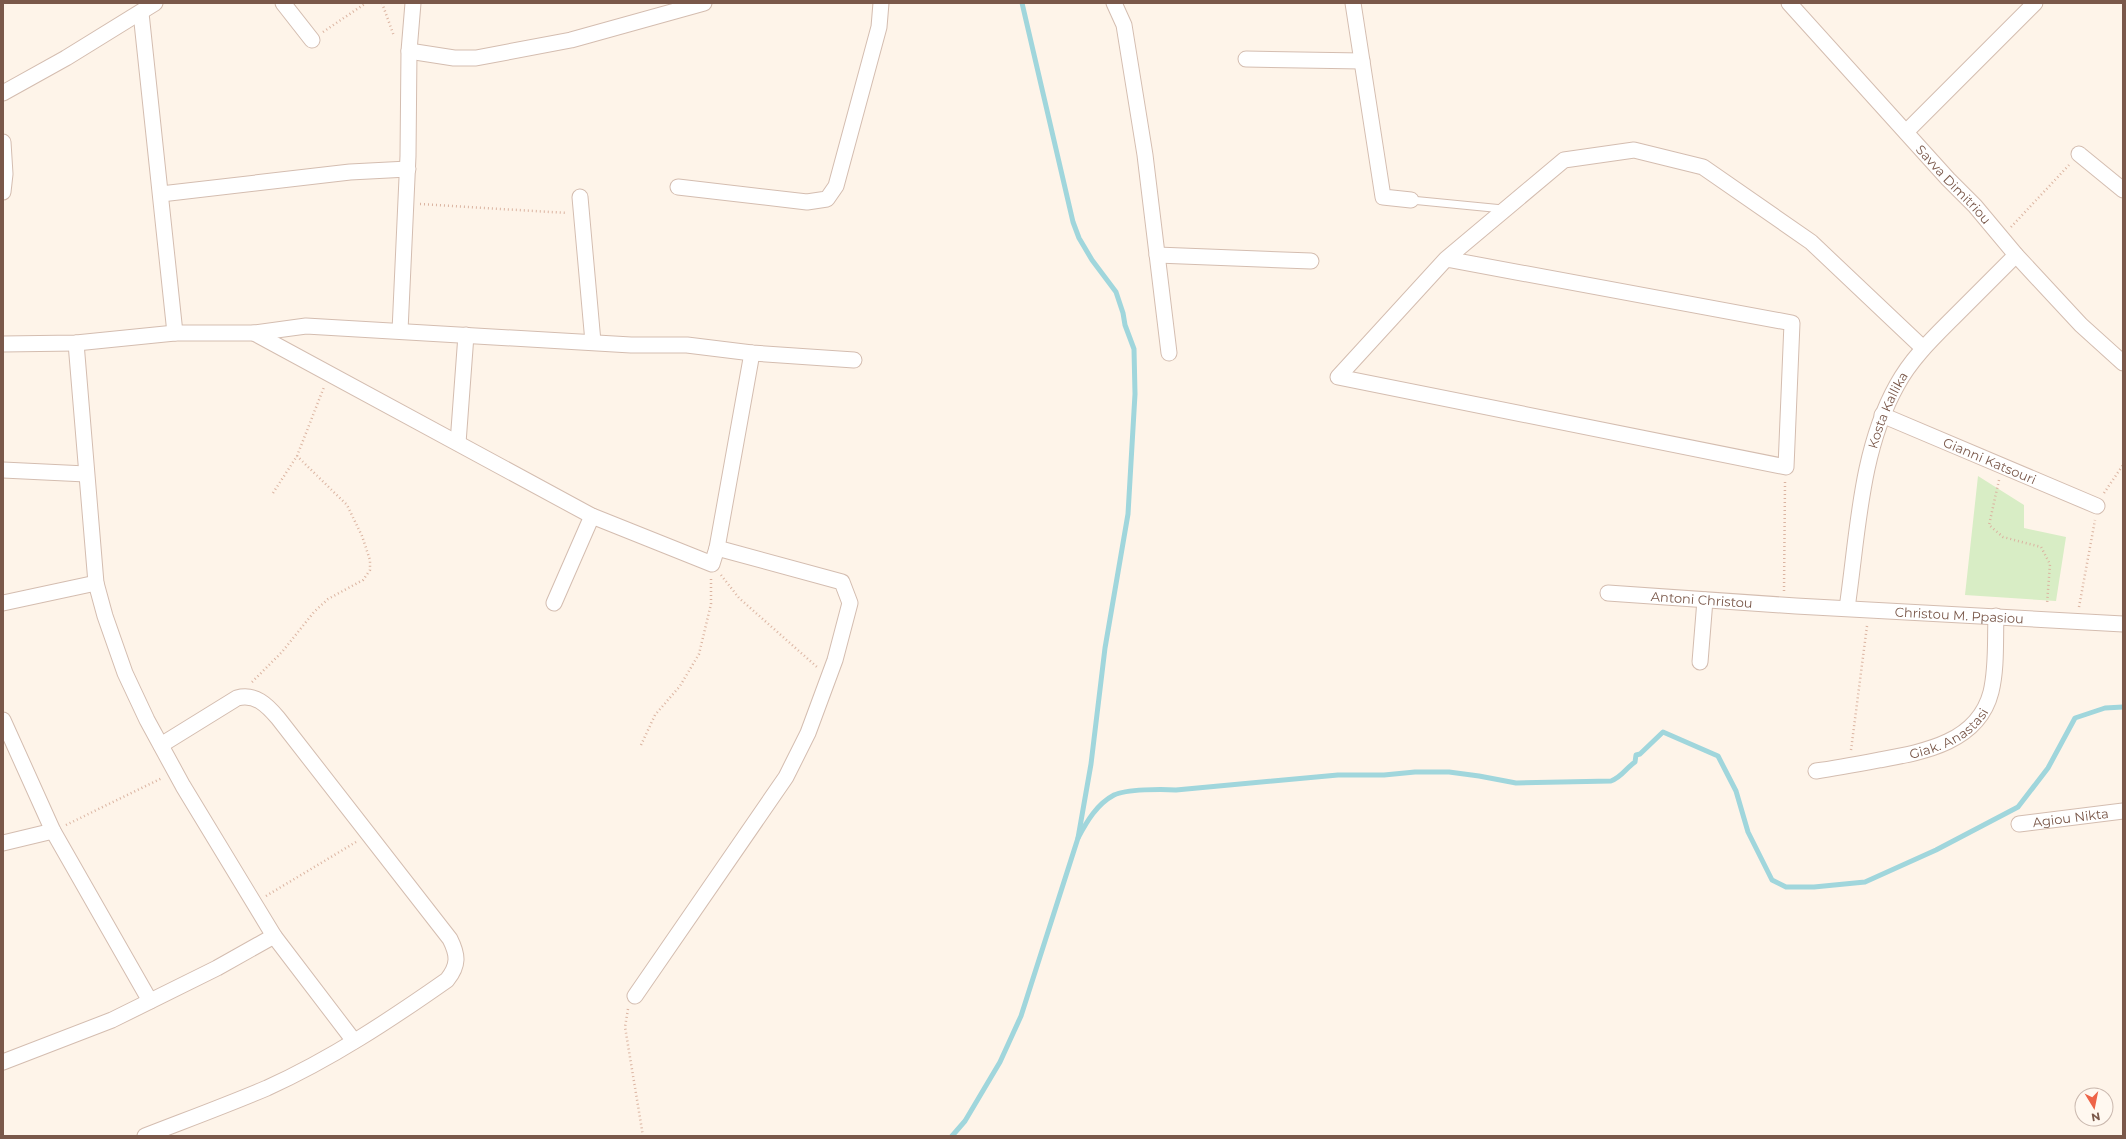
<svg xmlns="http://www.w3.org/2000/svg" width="2126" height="1139" font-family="Montserrat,sans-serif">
	<rect width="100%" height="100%" fill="#fef4e9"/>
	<polygon fill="#d8edc5" points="1978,476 2024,505 2024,528 2066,537 2056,601 1965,595"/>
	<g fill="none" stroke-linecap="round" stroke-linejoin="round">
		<g stroke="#a0d6dc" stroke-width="5">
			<path d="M1078,838c9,-17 19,-34 36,-43 12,-6 49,-6 62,-5l162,-15h46l31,-3h34l30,4 37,7 95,-2c11,-4 14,-12 24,-19l1,-7 4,-1 23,-22 55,24 18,35 12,41 24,48 14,7h28l51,-5 71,-32 82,-43 30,-39 27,-50 30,-10 18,-1"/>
			<polyline points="952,1136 965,1121 1000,1062 1021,1016 1078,838 1091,764 1105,648 1128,514 1135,394 1134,349 1125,325 1123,313 1116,292 1092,260 1079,238 1073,222 1022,3"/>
		</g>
		<g stroke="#d4bdb0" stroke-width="9">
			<polyline id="lane" points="1411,200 1503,209"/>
		</g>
		<g stroke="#d4bdb0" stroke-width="17">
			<g id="street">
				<polyline points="283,3 312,40"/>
				<polyline points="1114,3 1124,25 1145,155 1169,353"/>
				<polyline points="1353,3 1383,197 1411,200"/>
				<path id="s1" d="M1789,3l159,176 27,27 41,49 65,70 42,38"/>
				<polyline points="141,13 175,333"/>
				<polyline points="409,51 454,58 476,58 571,40 704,3"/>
				<polyline points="1246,59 1362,61"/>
				<polyline points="3,93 66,58 155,3"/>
				<polyline points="1906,132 2035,3"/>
				<polyline points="3,142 5,174 3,192"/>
				<polyline points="2079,154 2123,190"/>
				<polyline points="678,187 807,202 827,199 836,186 879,27 881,3"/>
				<polyline points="161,194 350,172 408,169"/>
				<polyline points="580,197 593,342"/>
				<polyline points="1157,255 1311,261"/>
				<polyline points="1446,259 1338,377 1786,467 1792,323 1446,259 1564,160 1634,150 1703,167 1811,242 1923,348"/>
				<polyline points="400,331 408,156 409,51 413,3"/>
				<polyline points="254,333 592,516 712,564 717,548 752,353"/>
				<polyline points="76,343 96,583 105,616 125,673 147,720 183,786 274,936 354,1041"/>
				<polyline points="3,344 76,343 175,333 254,333 306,326 631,345 687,345 752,353 854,360"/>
				<path id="s2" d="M1882,415l215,91"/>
				<polyline points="458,443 466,335"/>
				<polyline points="3,470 86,474"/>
				<path id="s3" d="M1608,593l188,13 327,18"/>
				<polyline points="3,603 96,583"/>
				<polyline points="554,603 592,516"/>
				<path id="s4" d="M1847,608c11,-74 13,-157 50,-223 14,-26 36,-47 56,-67 21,-21 42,-42 63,-63"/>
				<polyline points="1700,662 1705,600"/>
				<polyline points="3,720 53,831 150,1001"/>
				<path id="s5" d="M1816,771c21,-3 42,-7 63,-11 44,-8 99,-17 112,-68 6,-25 4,-52 5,-76"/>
				<path id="s6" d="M2019,824l104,-13"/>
				<polyline points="3,843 53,831"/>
				<polyline points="635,996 786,777 808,733 835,660 850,603 842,582 717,548"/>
				<polyline points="3,1062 112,1020 217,968 274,936"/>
				<path d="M145,1136c41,-16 82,-31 122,-48 64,-29 123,-68 180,-108 12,-15 11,-25 3,-41l-172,-221c-11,-13 -23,-25 -41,-20l-76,47"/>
			</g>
		</g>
		<g stroke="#dbb4a1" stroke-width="2.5" stroke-dasharray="1 3" stroke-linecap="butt">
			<polyline points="382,3 394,36"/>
			<polyline points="323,32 366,3"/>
			<polyline points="420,204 567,213"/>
			<polyline points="2011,227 2069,165"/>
			<polyline points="1999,480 1989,525 2003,537 2041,547 2050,564 2047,604"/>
			<polyline points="273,493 297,456 324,387"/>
			<polyline points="2104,493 2123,465"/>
			<polyline points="721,575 739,598 817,667"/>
			<polyline points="1784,591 1785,482"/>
			<polyline points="2079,607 2095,520"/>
			<polyline points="252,682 282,652 314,612 328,599 363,580 370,570 370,560 362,536 347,505 297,456"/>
			<polyline points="641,745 655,715 680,686 699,654 711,604 711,579"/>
			<polyline points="1851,750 1867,626"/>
			<polyline points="66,825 162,778"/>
			<polyline points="266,896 356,842"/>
			<polyline points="628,1009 625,1027 643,1136"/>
		</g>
		<use href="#lane" stroke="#fff" stroke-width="7"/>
		<use href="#street" stroke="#fff" stroke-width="15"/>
	</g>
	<g text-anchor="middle" stroke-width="3.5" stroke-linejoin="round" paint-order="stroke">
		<g font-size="13" fill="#7a584a" stroke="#fff8f0">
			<text dy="5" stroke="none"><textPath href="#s1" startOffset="245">Savva Dimitriou</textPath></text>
			<text dy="5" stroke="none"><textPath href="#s4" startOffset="203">Kosta Kallika</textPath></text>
			<text dy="5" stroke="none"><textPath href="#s2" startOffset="117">Gianni Katsouri</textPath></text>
			<text dy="5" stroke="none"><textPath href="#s3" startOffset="94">Antoni Christou</textPath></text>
			<text dy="5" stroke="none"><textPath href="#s3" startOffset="352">Christou M. Ppasiou</textPath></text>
			<text dy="5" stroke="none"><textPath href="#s5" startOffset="140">Giak. Anastasi</textPath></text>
			<text dy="5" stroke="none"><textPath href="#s6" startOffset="52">Agiou Nikta</textPath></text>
		</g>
	</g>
	<rect width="2126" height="1139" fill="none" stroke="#7a584a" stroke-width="8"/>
	<g transform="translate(2094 1107) rotate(170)"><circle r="19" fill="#fff8f0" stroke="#cab8ae"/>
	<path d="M0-3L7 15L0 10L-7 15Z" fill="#ee6347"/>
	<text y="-6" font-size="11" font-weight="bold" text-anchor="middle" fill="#7a584a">N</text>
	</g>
</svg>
